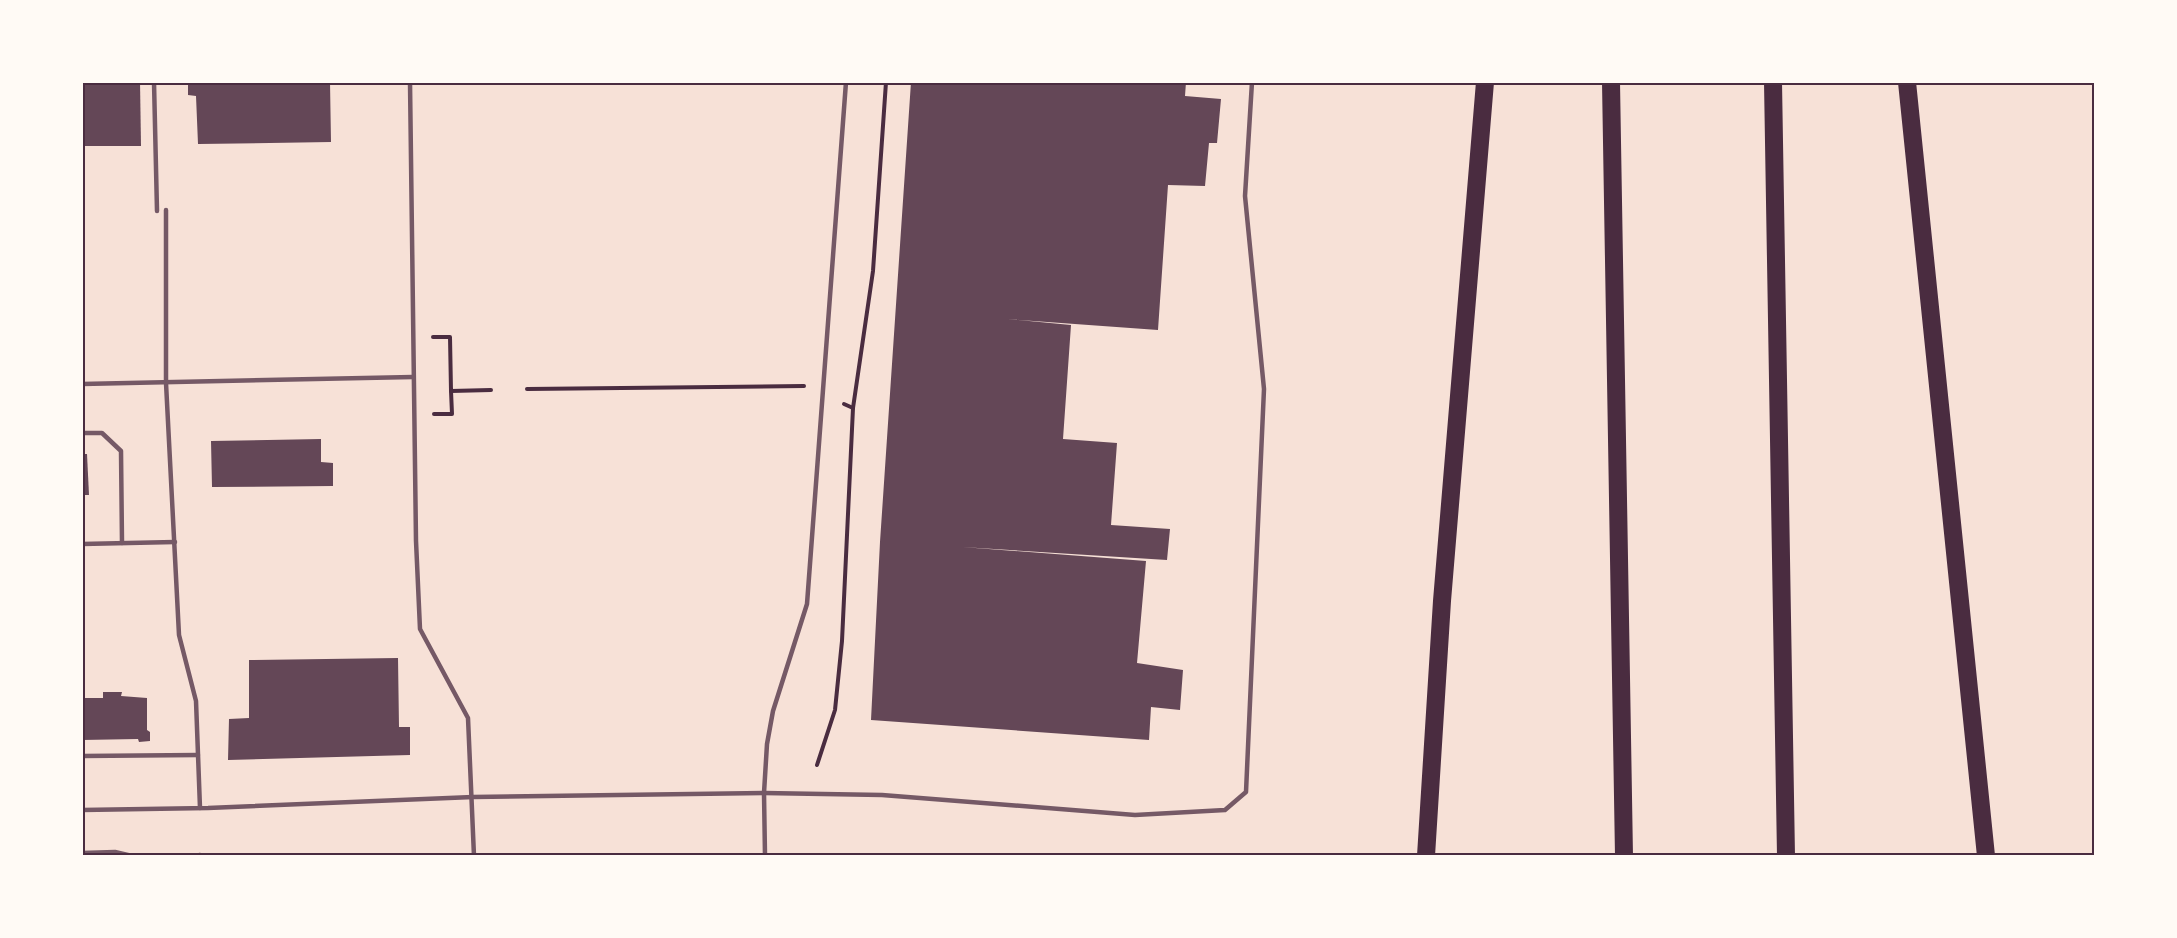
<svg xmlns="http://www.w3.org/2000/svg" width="2177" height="938" font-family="'PT Sans Narrow',sans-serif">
	<rect width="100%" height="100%" fill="#f7e1d7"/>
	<g fill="#644757">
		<polygon points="82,82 140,82 141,146 82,146"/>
		<polygon points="188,82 330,82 331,142 198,144 196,96 188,95"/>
		<polygon points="911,82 1186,82 1185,96 1221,99 1217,143 1209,143 1205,186 1168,185 1158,330 1007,319 1071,325 1063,439 1117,443 1111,525 1170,529 1167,560 962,547 1146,561 1137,663 1183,670 1180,710 1151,707 1149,740 871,720 880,542"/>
		<polygon points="321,439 321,462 333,463 333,486 212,487 211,441"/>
		<polygon points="82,454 87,454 89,495 82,495"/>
		<polygon points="398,658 399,727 410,727 410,755 228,760 229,719 249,718 249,660"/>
		<polygon points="103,692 122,692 121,696 147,698 147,730 150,732 150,741 139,742 138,739 82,740 82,698 103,698"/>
	</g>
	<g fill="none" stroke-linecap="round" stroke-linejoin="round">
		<g stroke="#4a2c40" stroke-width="4">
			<polyline points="433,337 450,337 451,391 491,390"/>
			<polyline points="527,389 804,386"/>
			<polyline points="844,404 853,408"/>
			<polyline points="434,414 452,414 451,391"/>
			<polyline points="817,765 835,710 842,641 853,408 873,271 886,82"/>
		</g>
		<g stroke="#755966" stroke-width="4.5">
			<polyline points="154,82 157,211"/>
			<polyline points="410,82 416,541 420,629 468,718 474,856"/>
			<polyline points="166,210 166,383 179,635 196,701 200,808"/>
			<polyline points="82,384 413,377"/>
			<polyline points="82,433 102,433 121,451 122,543"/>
			<polyline points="82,544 175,542"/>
			<polyline points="82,756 198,755"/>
			<polyline points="82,810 208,808 473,797 764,793 882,795 1135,815 1225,810 1246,792 1264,389 1245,196 1252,82"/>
			<polyline points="82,853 115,852 132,856"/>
			<polyline points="197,856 200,855"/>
			<polyline points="765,856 764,793 767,744 773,711 807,604 846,82"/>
		</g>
		<g stroke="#4a2c40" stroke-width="18">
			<polyline points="1611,82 1624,856"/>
			<polyline points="1773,82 1786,856"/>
			<polyline points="1907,82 1986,856"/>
			<polyline points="1426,856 1442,601 1485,82"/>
		</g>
	</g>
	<rect width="2177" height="938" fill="none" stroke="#fffaf5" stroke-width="168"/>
	<rect x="84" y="84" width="2009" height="770" fill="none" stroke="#4a2c40" stroke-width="2"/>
</svg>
